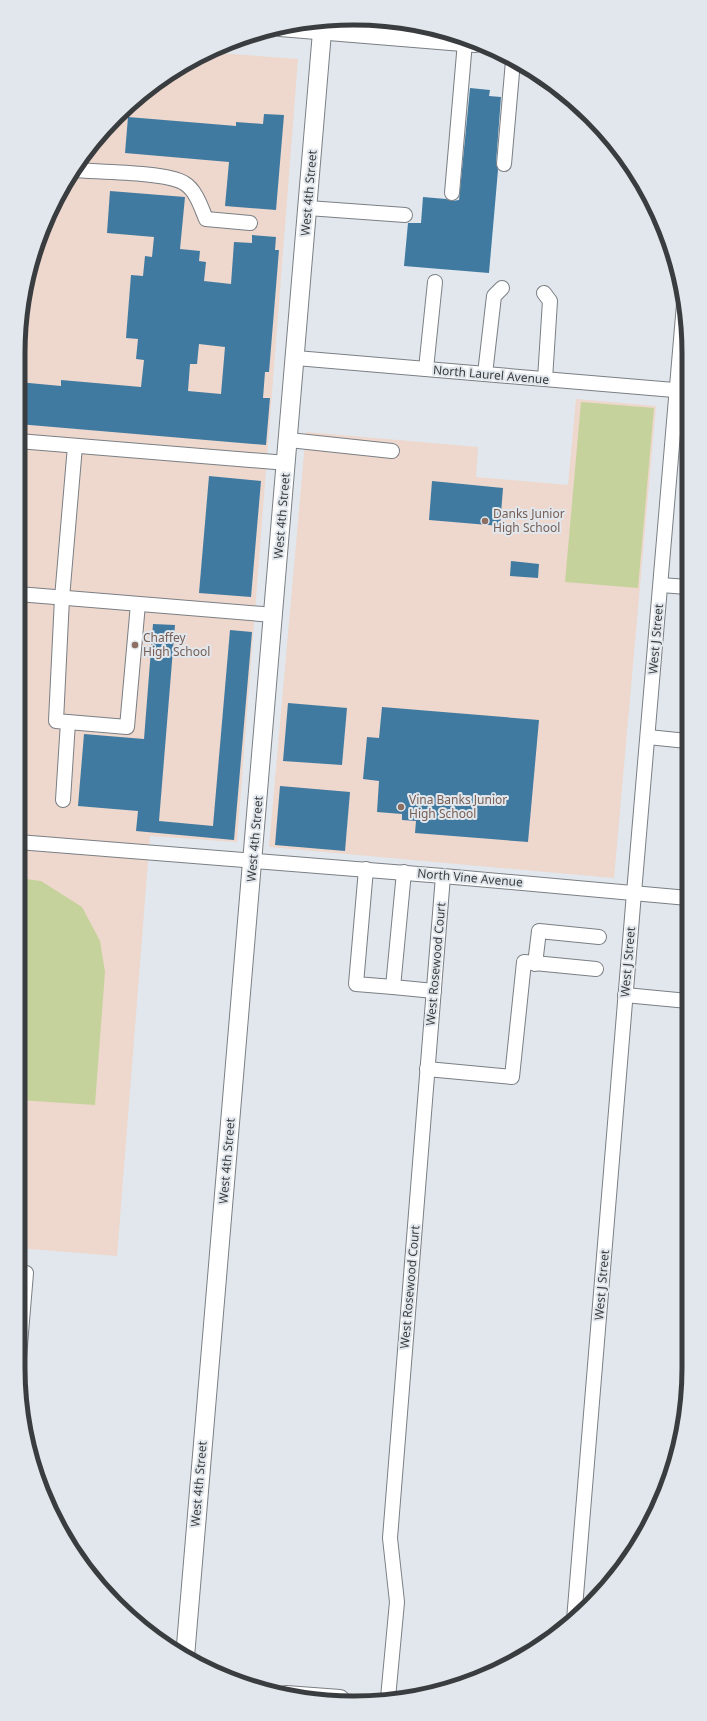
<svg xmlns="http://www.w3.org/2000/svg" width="707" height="1721" font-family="'Noto Sans',sans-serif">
	<rect width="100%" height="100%" fill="#e1e7ec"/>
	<g fill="#eed7cc">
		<polygon points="206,52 298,59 237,842 150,836 117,1256 18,1248 18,354 36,246 63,186 101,132 149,87"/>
		<polygon points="576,399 656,406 614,878 269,847 306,432 478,447 476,477 568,485"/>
	</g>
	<g fill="#c6d29c">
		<polygon points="581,402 654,408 638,588 565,582"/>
		<polygon points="18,878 41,881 82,907 100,941 105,972 95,1105 18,1100"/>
	</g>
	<g fill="#407aa1" fill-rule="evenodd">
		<polygon points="470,88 490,90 489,96 501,97 496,163 498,170 489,273 404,266 408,223 421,223 423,197 446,199 452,201 459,200"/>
		<polygon points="264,114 284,115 276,210 225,206 229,162 125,153 128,117 236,126 236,122 263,124"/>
		<path d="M110,191l75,6 -5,52 20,2 -1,10 7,1 -2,19 27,3 3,-42 18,1v-8l24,2 -1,13h4l-10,122h-4l-2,26h7l-4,47 -248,-21v-42l43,4v-6l80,7 3,-27 -8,-1 2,-20 -12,-1 5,-63 12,1 2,-20 7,1 2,-20 -47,-4zM199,344l26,3 -4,47 -33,-3 2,-27h7z"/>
		<polygon points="209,476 261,481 251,597 199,593"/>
		<polygon points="432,481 503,488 500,526 429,520"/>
		<polygon points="511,561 539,564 538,578 510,576"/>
		<polygon points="153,624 175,625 159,821 213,826 230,630 252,632 234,840 136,831 138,811 78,806 84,734 144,739"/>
		<polygon points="288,703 347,708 342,765 283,761"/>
		<polygon points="382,707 539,720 528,842 415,833 416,821 402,820 402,814 377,812 379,781 363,779 367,737 379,738"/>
		<polygon points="280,786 350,792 345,851 275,845"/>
	</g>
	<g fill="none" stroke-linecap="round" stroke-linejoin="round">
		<g stroke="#7a7f84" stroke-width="16">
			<g id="minor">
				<polyline points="504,164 513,61"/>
				<path d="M74,170c23,2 93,2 110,13 12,7 17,24 22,36l44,4"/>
				<polyline points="452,193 465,42"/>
				<polyline points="308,208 405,215"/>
				<polyline points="544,293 550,301 545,379"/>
				<polyline points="296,358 686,391"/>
				<polyline points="426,369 435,282"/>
				<polyline points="485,374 494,296 502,288"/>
				<polyline points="289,440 392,451"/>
				<polyline points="18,441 287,463"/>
				<polyline points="75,446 62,598 56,721 127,727 138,604"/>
				<polyline points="661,585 687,587"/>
				<polyline points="18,594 274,615"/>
				<polyline points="648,737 687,741"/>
				<polyline points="63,800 68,722"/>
				<polyline points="18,842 443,876 688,898"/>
				<polyline points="366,869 356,984 393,987 404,872"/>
				<polyline points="535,964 539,931 599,937"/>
				<polyline points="393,987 434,991"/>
				<polyline points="625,995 688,1001"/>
				<polyline points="427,1069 512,1077 524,962 596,969"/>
				<polyline points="18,1369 26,1273"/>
				<polyline points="574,1620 634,893 684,304"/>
				<polyline points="388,1698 397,1602 390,1538 443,876"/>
			</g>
		</g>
		<g stroke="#7a7f84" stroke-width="20">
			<g id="major">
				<polyline points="280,27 475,43"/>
				<polyline points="185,1657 323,20"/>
				<polyline points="286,1695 340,1699"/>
			</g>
		</g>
		<use href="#minor" stroke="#fff" stroke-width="14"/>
		<use href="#major" stroke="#fff" stroke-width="18"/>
	</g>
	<g fill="#8d6e63" stroke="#e1e7ec" stroke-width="1.5">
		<circle cx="485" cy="521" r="4"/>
		<circle cx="135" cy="645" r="4"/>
		<circle cx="401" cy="807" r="4"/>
	</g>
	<g text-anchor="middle" stroke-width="4" stroke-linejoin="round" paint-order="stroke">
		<g font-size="12" fill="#3a3d3f" stroke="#e1e7ec">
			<text transform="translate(309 193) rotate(-85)" y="4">West 4th Street</text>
			<text transform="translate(491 375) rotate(5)" y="4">North Laurel Avenue</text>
			<text transform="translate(282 516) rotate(-85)" y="4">West 4th Street</text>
			<text transform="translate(656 639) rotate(-85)" y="4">West J Street</text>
			<text transform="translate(255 839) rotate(-85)" y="4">West 4th Street</text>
			<text transform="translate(470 878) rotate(5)" y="4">North Vine Avenue</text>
			<text transform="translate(628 962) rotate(-85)" y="4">West J Street</text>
			<text transform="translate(436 964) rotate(-85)" y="4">West Rosewood Court</text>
			<text transform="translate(227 1161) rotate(-85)" y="4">West 4th Street</text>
			<text transform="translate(602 1285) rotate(-85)" y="4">West J Street</text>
			<text transform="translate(410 1287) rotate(-85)" y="4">West Rosewood Court</text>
			<text transform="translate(199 1484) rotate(-85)" y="4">West 4th Street</text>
		</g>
		<g font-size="12" fill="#785e54" stroke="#e1e7ec" text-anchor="start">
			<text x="493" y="518">Danks Junior<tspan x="493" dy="14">High School</tspan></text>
			<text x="143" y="642">Chaffey<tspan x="143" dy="14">High School</tspan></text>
			<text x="409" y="804">Vina Banks Junior<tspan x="409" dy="14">High School</tspan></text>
		</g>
	</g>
	<path d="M0 0H707V1721H0ZM353 25H354A328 328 0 0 1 682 353V1368A328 328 0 0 1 354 1696H353A328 328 0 0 1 25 1368V353A328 328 0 0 1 353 25Z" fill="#e1e7ec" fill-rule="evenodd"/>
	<path fill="none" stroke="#3a3d3f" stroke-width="5" d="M353 25H354A328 328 0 0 1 682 353V1368A328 328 0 0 1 354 1696H353A328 328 0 0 1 25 1368V353A328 328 0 0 1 353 25Z"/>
</svg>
